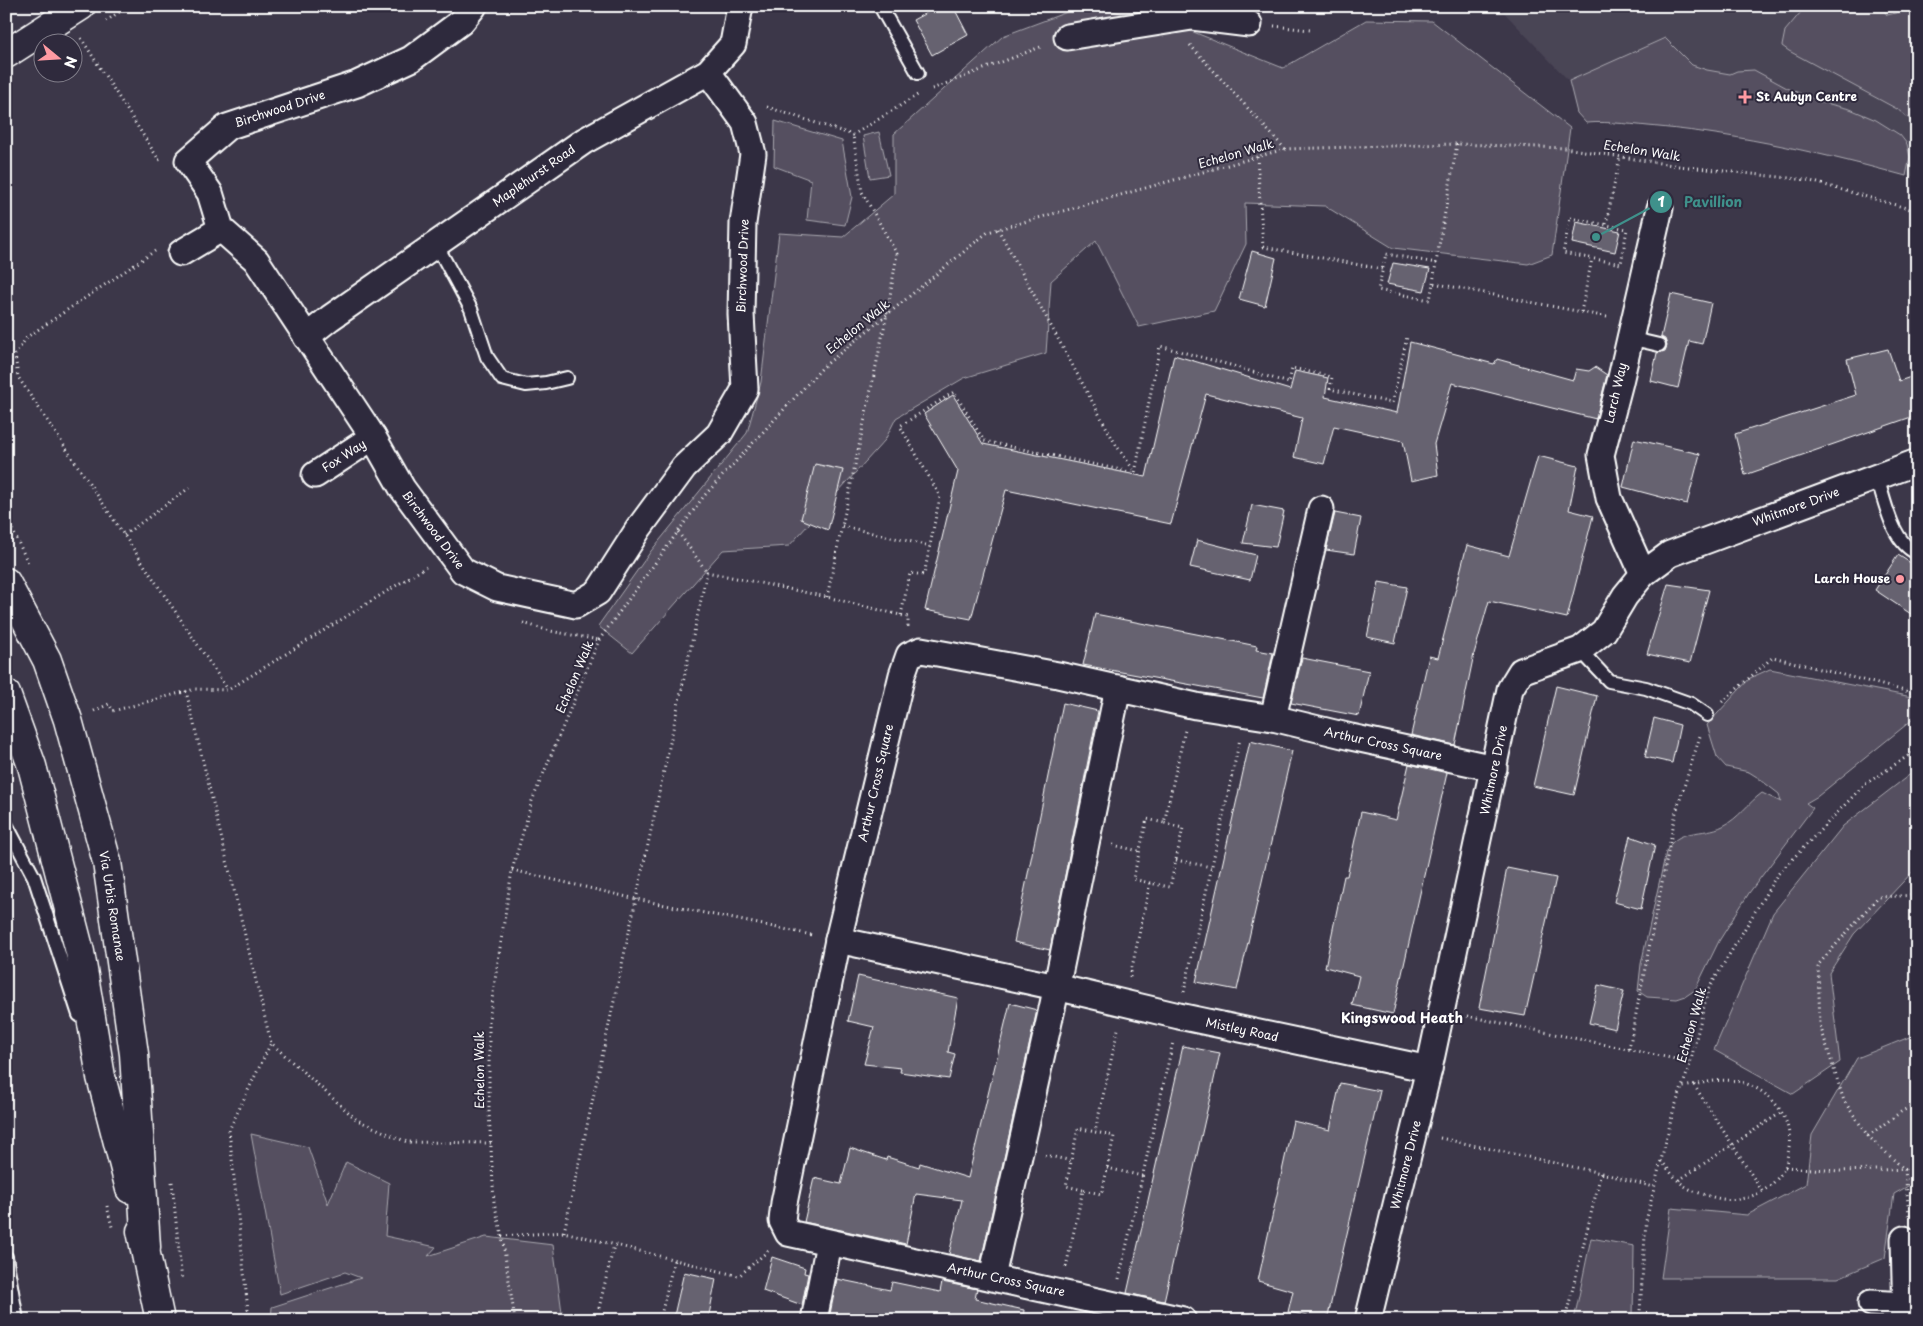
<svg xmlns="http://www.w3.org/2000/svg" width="1923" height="1326" font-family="'Playpen Sans',sans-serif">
	<rect width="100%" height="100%" fill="#3c3749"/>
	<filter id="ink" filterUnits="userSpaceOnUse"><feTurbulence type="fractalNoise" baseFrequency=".02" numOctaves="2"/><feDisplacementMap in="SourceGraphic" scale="10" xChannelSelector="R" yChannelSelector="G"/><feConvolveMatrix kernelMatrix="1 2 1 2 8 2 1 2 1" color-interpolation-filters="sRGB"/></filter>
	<g filter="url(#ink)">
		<polygon fill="#494455" points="1498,6 1917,6 1917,176 1906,176 1800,149 1742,138 1677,129 1600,122 1586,123 1577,113 1569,81"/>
		<g fill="#555060" stroke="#aaa8b0">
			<polygon points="1083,6 1093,6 1191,31 1283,68 1366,20 1432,21 1570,128 1552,255 1528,264 1393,248 1325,206 1245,203 1246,244 1214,311 1139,327 1096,241 1051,281 1046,353 964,378 896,418 885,440 789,546 723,550 632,653 598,626 651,551 747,433 761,382 779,233 843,237 894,194 894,134 1003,36"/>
			<polygon points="1806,6 1881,6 1887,15 1900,12 1905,6 1917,6 1917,125 1897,109 1789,51 1782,46 1785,31"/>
			<path d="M1665,38l27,27 15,5 23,4 7,-3 17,-1 33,18 34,14 29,7 26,11 24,15 7,9 3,13 -4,19c-81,-22 -163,-41 -247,-49 -24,-2 -49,-6 -73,-4l-9,-10 -8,-32z"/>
			<polygon points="775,121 842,141 852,197 845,225 807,220 811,180 774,166"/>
			<polygon points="879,132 889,175 870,178 863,136"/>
			<path d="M1770,669l147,29v18l-99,80 -12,7 7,5 -64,85 -30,48 -24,49 -9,6 -9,3 -30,-2 -9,-6 3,-27 25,-112c11,-25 38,-16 57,-26 16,-8 25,-23 39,-33l19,9 -2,-8 -22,-17 -8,-5 -23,-5 -9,-10 -10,-32 43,-47z"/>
			<polygon points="1917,769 1917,867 1854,934 1829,973 1840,1062 1793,1094 1714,1050 1773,913 1843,826"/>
			<polygon points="1917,1034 1917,1181 1894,1194 1885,1258 1838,1278 1661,1278 1671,1208 1747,1215 1806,1184 1812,1135 1857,1058"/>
			<polygon points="251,1134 308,1147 328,1204 346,1162 389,1183 385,1236 436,1247 428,1256 486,1237 553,1245 563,1320 271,1320 272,1307 361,1278 345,1272 280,1294"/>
			<polygon points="1591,1238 1634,1246 1633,1320 1574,1320"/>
		</g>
		<g fill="#666270" stroke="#fff">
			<polygon points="939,6 953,6 968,35 932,55 913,20"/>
			<polygon points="1576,222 1620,231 1615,252 1572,243"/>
			<polygon points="1252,251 1276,258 1265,306 1239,299"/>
			<polygon points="1393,263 1430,269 1424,291 1387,284"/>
			<polygon points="1671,294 1711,303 1702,344 1689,341 1678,388 1651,381 1657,353 1665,351 1667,346 1665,339 1661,337"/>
			<polygon points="1410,342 1494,364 1497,359 1573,380 1576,369 1589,371 1595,367 1607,375 1596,419 1452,383 1434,444 1438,475 1411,481 1403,441 1334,426 1324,464 1294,457 1302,418 1206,394 1171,524 1006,490 971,619 925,610 958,471 924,414 953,395 983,444 1146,477 1174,355 1290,390 1295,371 1328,378 1325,397 1397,413"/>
			<polygon points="1888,349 1899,381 1917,375 1917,415 1745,475 1735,434 1856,395 1847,359"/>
			<polygon points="1634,439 1700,454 1687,504 1623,487"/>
			<polygon points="1538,456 1578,466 1569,510 1593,516 1567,618 1489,601 1474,654 1455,745 1411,735 1429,656 1438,658 1467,545 1509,556"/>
			<polygon points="815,464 843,470 828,530 801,519"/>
			<polygon points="1252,505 1284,511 1276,547 1243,543"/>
			<polygon points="1335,513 1361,518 1354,554 1326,550"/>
			<polygon points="1197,540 1256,555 1250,580 1190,567"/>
			<polygon points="1898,555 1917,567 1917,618 1875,590"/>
			<polygon points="1379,582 1407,587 1395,643 1367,637"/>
			<polygon points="1668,584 1709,590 1690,663 1647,654"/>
			<polygon points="1095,614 1257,646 1256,650 1273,653 1263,698 1083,665"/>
			<polygon points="1302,658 1369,671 1359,716 1291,703"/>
			<polygon points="1556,686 1597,696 1574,795 1533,786"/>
			<polygon points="1063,703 1098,711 1050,950 1014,942"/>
			<polygon points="1654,718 1680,725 1672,763 1645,757"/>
			<polygon points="1250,741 1292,751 1237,990 1196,982"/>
			<polygon points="1409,764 1447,773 1393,1014 1352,1005 1359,976 1325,967 1344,876 1347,876 1361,812 1396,820"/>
			<polygon points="1630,836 1655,845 1641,909 1614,902"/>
			<polygon points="1507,868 1556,878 1525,1016 1479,1008"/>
			<polygon points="858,976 958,998 948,1052 955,1054 949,1079 900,1072 901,1068 864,1064 874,1027 848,1021"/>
			<polygon points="1598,985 1624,991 1615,1029 1589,1023"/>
			<polygon points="1010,1003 1037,1010 981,1261 949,1254 962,1200 916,1194 906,1244 804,1222 814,1178 841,1184 850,1148 886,1160 887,1157 919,1167 920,1163 968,1178"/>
			<polygon points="1183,1046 1220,1053 1164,1301 1127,1293"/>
			<polygon points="1340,1083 1380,1091 1327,1320 1288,1312 1293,1291 1258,1281 1293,1121 1330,1130"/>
			<polygon points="772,1257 805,1268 804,1273 808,1274 802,1305 763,1291"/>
			<polygon points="684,1272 716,1279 708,1320 673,1320"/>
			<polygon points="837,1279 890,1290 892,1282 940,1292 942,1282 977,1289 975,1299 1024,1310 1023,1320 846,1320 830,1314"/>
		</g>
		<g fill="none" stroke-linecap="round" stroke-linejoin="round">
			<g stroke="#fff" stroke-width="16">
				<g id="service">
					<polyline points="880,6 918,73"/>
					<polyline points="436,244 471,309 487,357 502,379 526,385 546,383 567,378"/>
					<polyline points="1629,338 1659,345"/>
					<path d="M1877,477c8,24 15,66 40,76"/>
					<polyline points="1580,650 1609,681 1646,688 1691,704 1707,715"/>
					<polyline points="6,824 34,877 79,1015"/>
					<polyline points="6,1257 17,1320"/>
				</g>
			</g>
			<g stroke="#fff" stroke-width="29">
				<g id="minor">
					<polyline points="474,6 461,22 411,59 357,84 227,127 188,161 210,193 221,229 256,260 373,437 402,488 463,571 497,588 576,605 598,592 639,528 684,467 719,434 745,389 741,314 743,223 753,154 745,123 708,72"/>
					<polyline points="1067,37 1192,17 1249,24"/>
					<polyline points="181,253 221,229"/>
					<polyline points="306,337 330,318 584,141 708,72 733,44 740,6"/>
					<polyline points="315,475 373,437"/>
					<polyline points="1643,574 1609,498 1601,455 1620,382 1660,208"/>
					<polyline points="1273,718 1321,509"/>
					<polyline points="838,940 1056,987 1179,1016 1429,1069"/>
					<polyline points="1904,1239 1906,1320"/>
					<polyline points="992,1277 1053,1004 1118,688"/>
					<polyline points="1871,1303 1905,1305"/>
					<polyline points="814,1320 829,1243"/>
					<polyline points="1183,1320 788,1233 782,1221 784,1203 838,940 902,675 909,655 921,650 1058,675 1196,706 1273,718 1351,737 1494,768"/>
					<polyline points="1368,1320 1429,1069 1510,689 1521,671 1580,650 1604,631 1625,596 1643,574 1670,554 1917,462"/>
				</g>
			</g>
			<g stroke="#fff" stroke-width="31">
				<g id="primary">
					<polyline points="6,54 81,6"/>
					<polyline points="6,582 47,660 68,720 107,862 134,1054 146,1247"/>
					<polyline points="6,694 32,766 80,952 101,1077 130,1189"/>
					<polyline points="141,1231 160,1320"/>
				</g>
			</g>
			<g stroke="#fff" stroke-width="3" stroke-dasharray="1 4" stroke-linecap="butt">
				<polyline points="106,21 128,6"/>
				<polyline points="1274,26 1310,30"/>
				<polyline points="81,38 159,160 162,159"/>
				<polyline points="1190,45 1285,149"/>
				<polyline points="6,86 13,82"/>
				<polyline points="932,89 1043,46"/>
				<polyline points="767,107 853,135 919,94"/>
				<polyline points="1457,144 1436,263 1386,254 1378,290 1430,300 1433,283 1607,317"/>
				<polyline points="1257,157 1263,247 1382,269"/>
				<polygon points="1570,218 1627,229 1621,264 1563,253"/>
				<polyline points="1606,224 1620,157"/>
				<polyline points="998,229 1116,445 1135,472"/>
				<polyline points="155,251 27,337 15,355 18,377 228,690"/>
				<polyline points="1433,283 1436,263"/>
				<polyline points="1581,312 1592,259"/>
				<polyline points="6,516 28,563"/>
				<polyline points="842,526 930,546"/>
				<polyline points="678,532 707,572"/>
				<polyline points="124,535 192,486"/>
				<polyline points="827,597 887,314 897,254 862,192 853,135"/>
				<polyline points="901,615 910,573 924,575 940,496 900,426 954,392 984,441 1135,473 1160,346 1230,365 1289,383 1292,368 1332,377 1330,389 1392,403 1407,337"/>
				<polyline points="523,623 550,631 599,640"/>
				<polyline points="186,691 271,1043 357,1120 407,1142 492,1143"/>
				<polyline points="1722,702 1773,657 1917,694"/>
				<polyline points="94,711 109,704 113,711 195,689 228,690 426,567"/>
				<polyline points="1113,845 1139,851"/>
				<polyline points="1176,860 1211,867"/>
				<polyline points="512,870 636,899 812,935"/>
				<polyline points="1150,883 1133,879 1147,819 1164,823"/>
				<polyline points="1130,977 1150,883 1170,887 1183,828 1164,823 1185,730"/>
				<polyline points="1184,992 1240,739"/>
				<polyline points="1467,1016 1690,1062"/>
				<polyline points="1629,1049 1676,812 1701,733"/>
				<polyline points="1694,1085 1762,1191"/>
				<polyline points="1868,1136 1902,1111 1917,1104"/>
				<polyline points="1440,1138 1601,1173 1654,1187"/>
				<polyline points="1045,1155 1072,1161"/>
				<path d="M1661,1161c7,7 13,17 21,23 8,7 21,10 31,13 28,8 58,-3 72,-30 2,-4 2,-10 3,-14 8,-35 -19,-66 -52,-72 -18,-3 -36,3 -53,6"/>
				<polyline points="1785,1167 1840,1171 1917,1169"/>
				<polyline points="1107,1168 1142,1176"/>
				<polyline points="1679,1180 1782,1112"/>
				<polyline points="172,1182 182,1281"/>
				<polyline points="1083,1190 1066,1186 1078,1128 1095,1132"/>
				<polyline points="107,1206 112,1227"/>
				<polyline points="1909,1215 1905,1170 1868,1136 1844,1101 1820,1025 1818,965 1878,897 1917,895"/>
				<polyline points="564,1232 707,572 827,597 908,617 908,627"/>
				<polyline points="502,1236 564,1232 739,1276 769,1250"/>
				<polyline points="1066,1267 1083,1190 1101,1194 1103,1188 1114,1136 1095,1132 1118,1029"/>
				<polyline points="1119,1279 1173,1042"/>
				<polyline points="599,1308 614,1245"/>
				<polyline points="249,1320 229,1130 271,1043"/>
				<polyline points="515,1320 502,1236 494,1202 489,1112 489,1019 512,870 532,801 599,640 704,496 823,367 988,232 1285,149 1457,144 1565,148 1679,166 1807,180 1917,211"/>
				<polyline points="660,1320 674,1260"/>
				<polyline points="1565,1320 1601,1173"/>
				<polyline points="1642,1320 1640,1311 1646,1221 1673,1112 1689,1068 1708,990 1777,875 1864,785 1917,750"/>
			</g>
			<use href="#service" stroke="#2f2a3d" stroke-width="12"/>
			<use href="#minor" stroke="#2f2a3d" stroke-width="25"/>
			<use href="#primary" stroke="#2f2a3d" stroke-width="28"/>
		</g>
	</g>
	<g fill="#ff9aa2" stroke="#2f2a3d" stroke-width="2">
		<path d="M1742.5 89.5h5v5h5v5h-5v5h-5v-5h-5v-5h5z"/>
		<circle cx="1900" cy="579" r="5"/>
	</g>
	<g text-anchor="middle" stroke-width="4" stroke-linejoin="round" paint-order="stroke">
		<g font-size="12" font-weight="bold" fill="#fff" stroke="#2f2a3d" text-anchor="start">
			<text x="1756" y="101">St Aubyn Centre</text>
			<text x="1890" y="583" text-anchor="end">Larch House</text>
		</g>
		<g font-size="12" fill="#fff" stroke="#2f2a3d">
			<text transform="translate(280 109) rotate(-18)" y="4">Birchwood Drive</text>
			<text transform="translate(1642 151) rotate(9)" y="4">Echelon Walk</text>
			<text transform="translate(1236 154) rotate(-16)" y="4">Echelon Walk</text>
			<text transform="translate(534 176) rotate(-35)" y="4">Maplehurst Road</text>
			<text transform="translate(743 266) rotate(-88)" y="4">Birchwood Drive</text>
			<text transform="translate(858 327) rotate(-39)" y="4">Echelon Walk</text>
			<text transform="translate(1616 393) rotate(-77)" y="4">Larch Way</text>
			<text transform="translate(344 456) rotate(-33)" y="4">Fox Way</text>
			<text transform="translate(1796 507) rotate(-20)" y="4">Whitmore Drive</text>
			<text transform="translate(433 530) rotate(53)" y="4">Birchwood Drive</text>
			<text transform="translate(575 677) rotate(-67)" y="4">Echelon Walk</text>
			<text transform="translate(1383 744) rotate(12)" y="4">Arthur Cross Square</text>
			<text transform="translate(1494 770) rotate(-78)" y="4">Whitmore Drive</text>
			<text transform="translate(876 783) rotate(-77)" y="4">Arthur Cross Square</text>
			<text transform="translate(112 906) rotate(81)" y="4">Via Urbis Romanae</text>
			<text transform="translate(1692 1025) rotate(-74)" y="4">Echelon Walk</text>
			<text transform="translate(1242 1030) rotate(12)" y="4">Mistley Road</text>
			<text transform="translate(480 1070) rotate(-90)" y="4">Echelon Walk</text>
			<text transform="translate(1406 1165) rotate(-76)" y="4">Whitmore Drive</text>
			<text transform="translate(1006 1280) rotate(12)" y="4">Arthur Cross Square</text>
		</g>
		<g font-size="14" font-weight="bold" fill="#fff" stroke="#2f2a3d">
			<text x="1402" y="1023">Kingswood Heath</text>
		</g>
	</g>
	<path fill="none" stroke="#3f918b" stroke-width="2" d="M1596 237L1661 202"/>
	<g fill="#3f918b" stroke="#2f2a3d" stroke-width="2">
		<circle cx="1596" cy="237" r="5"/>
		<circle cx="1661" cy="202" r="12"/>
	</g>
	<g font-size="15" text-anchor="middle" font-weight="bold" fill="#fff">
		<text x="1661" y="207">1</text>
	</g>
	<g font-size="14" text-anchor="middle" font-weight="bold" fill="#3f918b" stroke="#2f2a3d" stroke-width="4" stroke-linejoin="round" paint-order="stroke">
		<text x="1713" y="207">Pavillion</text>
	</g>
	<rect width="1923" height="1326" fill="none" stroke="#2f2a3d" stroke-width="25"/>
	<rect x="12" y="12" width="1898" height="1301" fill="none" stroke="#fff" stroke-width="2" filter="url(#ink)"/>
	<g transform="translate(58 58) rotate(108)"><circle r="24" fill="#2f2a3d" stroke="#827f8b"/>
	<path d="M0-4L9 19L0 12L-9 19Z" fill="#ff9aa2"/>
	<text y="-8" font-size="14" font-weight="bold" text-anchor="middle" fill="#ffffff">N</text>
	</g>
</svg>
